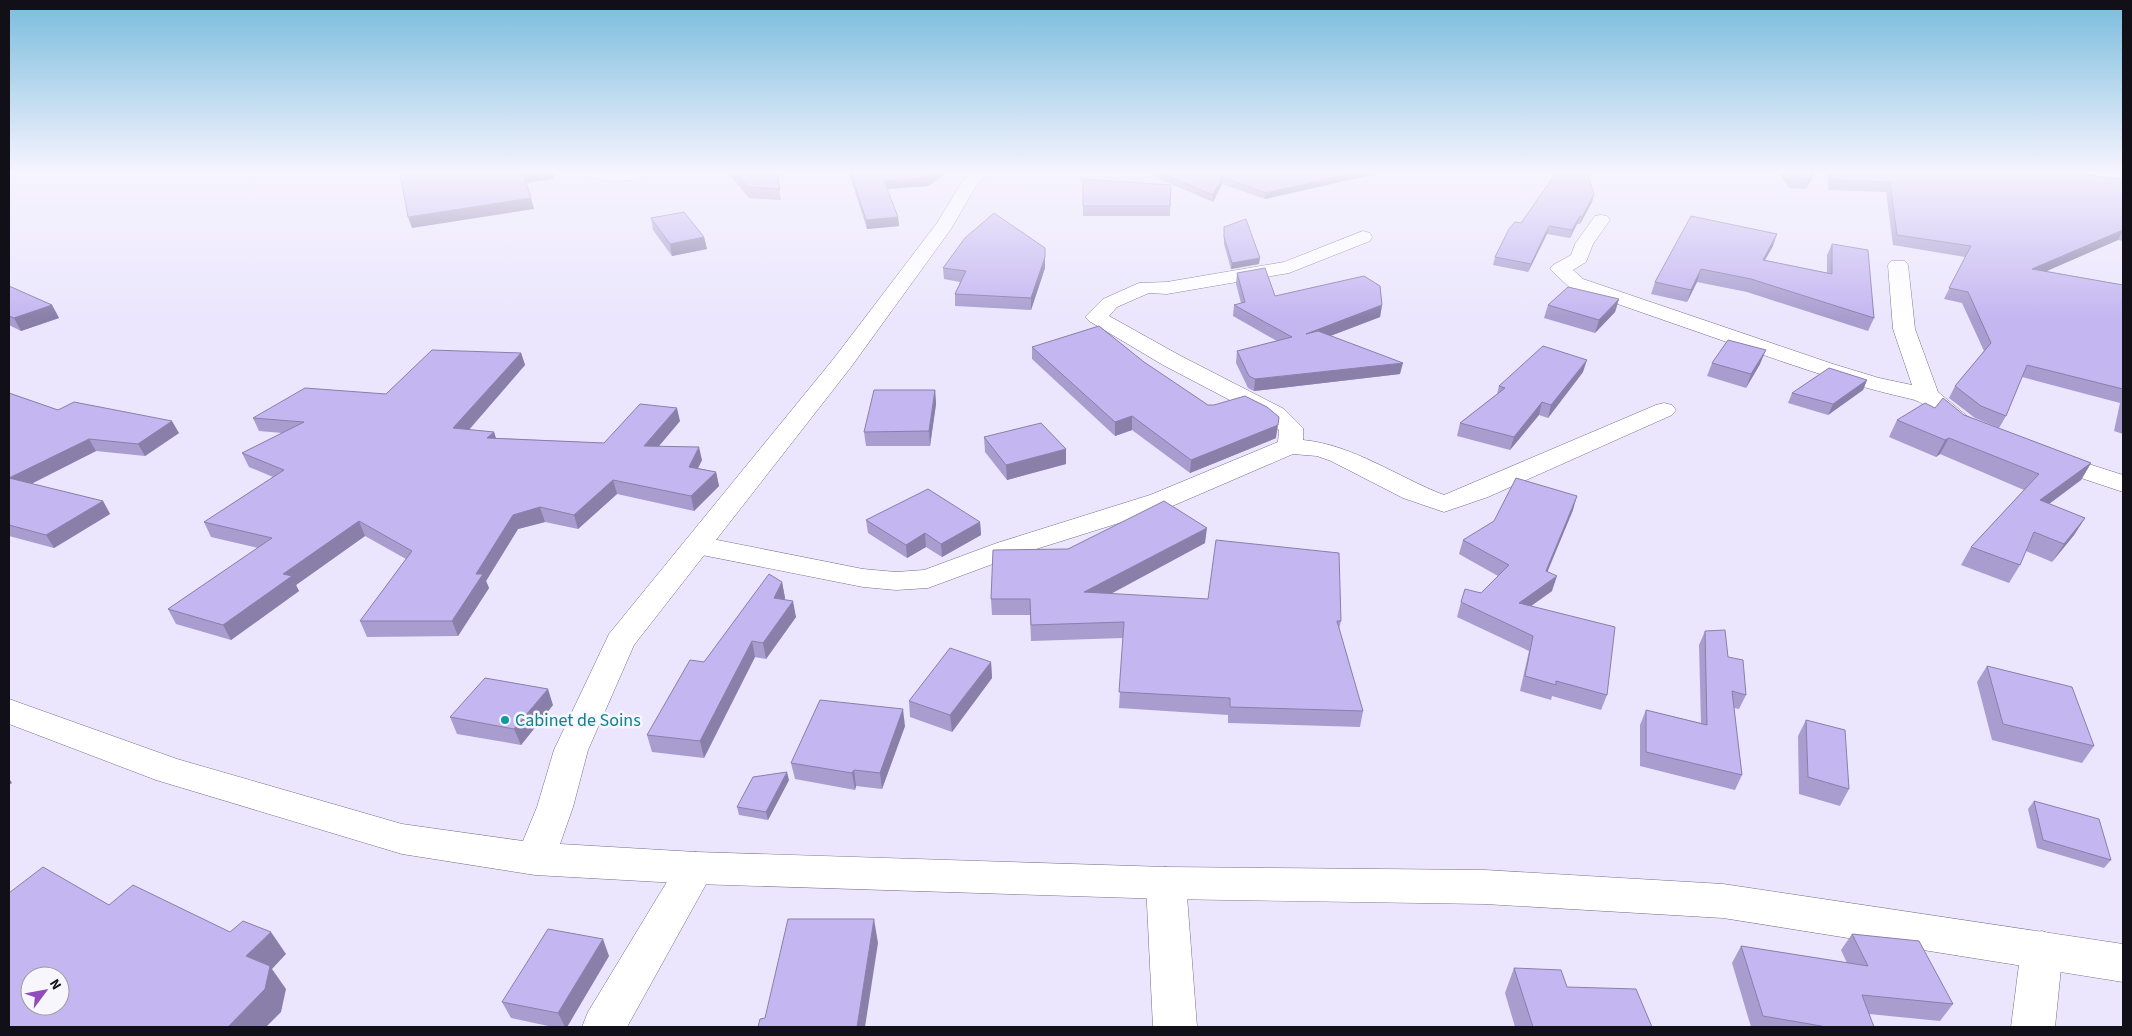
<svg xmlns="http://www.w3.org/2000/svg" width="2132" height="1036" font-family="'Source Sans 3',sans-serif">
	<rect width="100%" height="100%" fill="#ebe6fd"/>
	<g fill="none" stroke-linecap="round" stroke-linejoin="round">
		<g stroke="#756f88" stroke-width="1">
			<g id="street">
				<path d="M585,173h65c-6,10 -58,11 -65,0z"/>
				<path d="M1601,215l6,1 3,4 -17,24 -7,18 -13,8 10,9 250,85 46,14 33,7 -19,-56 -5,-64 3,-4h14l3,4 7,64 23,63 41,34 -3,5c-27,7 -41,-27 -65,-32 -58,-13 -114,-32 -170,-52 -57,-20 -115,-40 -172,-60l-19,-18 3,-4 18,-10 4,-11 20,-28z"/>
				<path d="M1363,231l7,2 2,4 -2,4 -81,32 -122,21 -18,-1 -32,14 -8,9 70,39 105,54 19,19v12c51,5 94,37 141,55l212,-90 8,-2 8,2 4,5 -4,5 -184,82 -44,15 -41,-14 -72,-37 -14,-5 -24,-2 -123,53 -153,48 -89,33 -32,2 -33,-3 -166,-33 -10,-3 -4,-6 4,-6 10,-3 166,33 33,3 28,-2 73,-27 153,-48 128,-53 1,-12 -13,-11 -103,-54 -74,-44 -4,-4 18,-18 36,-16 28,-1 117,-20z"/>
				<polygon points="2051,452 2123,475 2123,492 2042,465 2038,460 2042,455"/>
				<polygon points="696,852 710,857 715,868 627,1027 582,1027 588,1012 682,857"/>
				<polygon points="1166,867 1180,871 1186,883 1197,1027 1153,1027 1146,883 1152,871"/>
				<polygon points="2042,931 2057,936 2063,949 2055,1027 2011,1027 2021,949 2027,936"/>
			</g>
		</g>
		<g stroke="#756f88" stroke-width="1">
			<polygon id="secondary" points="970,173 987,173 977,184 951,229 851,367 634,645 588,750 573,807 560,844 696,852 1166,867 1485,870 1723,884 2123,944 2123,982 1723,918 1485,904 1166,899 696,884 535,875 402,854 156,780 9,724 9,699 177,759 402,824 523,841 537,807 554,750 609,634 835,357 937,223 962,182"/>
		</g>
		<use href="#street" fill="#fff" fill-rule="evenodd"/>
		<use href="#secondary" fill="#fff" fill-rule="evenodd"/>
	</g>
	<g fill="#a99dcf">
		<polygon points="728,173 777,173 781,200 749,198"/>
		<polygon points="849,173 946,173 928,186 887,189 898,217 899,226 867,229"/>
		<polygon points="1146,173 1380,173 1265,199 1222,184 1213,202"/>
		<polygon points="1553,173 1587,173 1594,194 1592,202 1580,224 1577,224 1570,238 1547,234 1528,272 1493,265 1495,257 1521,223 1554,177"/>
		<polygon points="1779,173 1815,173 1806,189 1789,188"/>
		<polygon points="1828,173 2071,173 2123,179 2123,241 2118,240 2046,271 2123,285 2123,434 2114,431 2120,403 2022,377 2006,416 1999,428 1975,418 1949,398 1955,386 1984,351 1962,303 1944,299 1965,257 1893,245 1886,192 1828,190"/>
		<polygon points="1083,179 1171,185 1170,216 1083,216"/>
		<polygon points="651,218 704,237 707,249 672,256 653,230"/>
		<polygon points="1224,227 1259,264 1231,269 1224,244"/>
		<polygon points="1832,244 1874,318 1868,331 1747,292 1697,282 1687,302 1651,294 1655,282 1773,246 1765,260 1827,273 1827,255"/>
		<polygon points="1045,248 1045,268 1031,310 955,306 955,294 960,282 944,279 943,268"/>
		<polygon points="1237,273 1275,296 1382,305 1380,317 1330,336 1400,374 1254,391 1248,388 1236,363 1237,351 1277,341 1233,316 1234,305 1241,303 1236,284"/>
		<polygon points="9,286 52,305 59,318 21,331 9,325"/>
		<polygon points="1619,299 1615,312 1595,333 1544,318 1548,305"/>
		<polygon points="1032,347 1208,405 1276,438 1190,473 1132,430 1115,436 1032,359"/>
		<polygon points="521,353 525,365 469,430 494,432 496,438 604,443 680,421 659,446 702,460 698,468 716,472 719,486 694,511 617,494 578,529 545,522 518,529 486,581 489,588 458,636 367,637 360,621 406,559 365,536 296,585 299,591 231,640 176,624 168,609 258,548 211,537 204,522 273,477 249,467 242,453 282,433 259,431 253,418 386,394"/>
		<polygon points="1712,363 1760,364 1746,388 1707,376"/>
		<polygon points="1583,372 1548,418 1539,415 1510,450 1457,436 1460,423 1497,394 1499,386"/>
		<polygon points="1867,380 1863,390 1828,415 1788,403 1792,393"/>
		<polygon points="935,390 936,404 930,446 866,446 864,432"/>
		<polygon points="9,393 58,410 179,433 145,456 96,451 31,484 103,501 110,514 54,548 9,536"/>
		<polygon points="1935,408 1964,415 2091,463 2081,480 2049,504 2085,518 2074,535 2052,562 2026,551 2020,565 2009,583 1961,565 1971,547 2024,490 1940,454 1936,457 1889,437 1897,420"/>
		<polygon points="984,437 1066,464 1007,480 985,452"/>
		<polygon points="1573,510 1547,571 1552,591 1531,606 1607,695 1601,710 1552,696 1551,700 1520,691 1529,651 1457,617 1461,602 1481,593 1498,576 1459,554 1463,540"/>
		<polygon points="866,520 980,522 981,535 942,557 926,547 907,558 868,533"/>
		<polygon points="1205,543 1111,594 1341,621 1339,629 1363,711 1360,727 1228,723 1228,715 1119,708 1123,638 1031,641 1030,615 992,615 991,599 1068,549"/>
		<polygon points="782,582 785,598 784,600 796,617 766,659 755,657 704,758 652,752 647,735 704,662"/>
		<polygon points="1705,631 1728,657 1746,695 1739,709 1734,708 1742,775 1735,790 1640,766 1640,725 1646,710 1701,723 1699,645"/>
		<polygon points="991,662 992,678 952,732 910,717 909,701"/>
		<polygon points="1987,666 2094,746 2082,763 1992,740 1977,682"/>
		<polygon points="553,705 521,745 457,734 450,717"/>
		<polygon points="1806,720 1849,789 1840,806 1799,794 1798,736"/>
		<polygon points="905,726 882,789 856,786 855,790 795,779 791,763"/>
		<polygon points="789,780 768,820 739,815 737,807"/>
		<polygon points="2034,801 2111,860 2104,868 2037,848 2028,809"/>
		<polygon points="1852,934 1953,1004 1940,1021 1869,1014 1874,1027 1751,1027 1732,963 1741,946 1847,963 1841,950"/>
		<polygon points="609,956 567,1027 553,1027 511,1018 502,1002"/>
		<polygon points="1514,968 1567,987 1652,1027 1515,1027 1505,993"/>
	</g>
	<g fill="#897fa9">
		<polygon points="523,173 554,173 553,179 526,183"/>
		<polygon points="934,173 946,173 928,186 885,189 884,181"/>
		<polygon points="1353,173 1380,173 1265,199 1266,193"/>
		<polygon points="1813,173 1815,173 1806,189 1810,178"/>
		<polygon points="1222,177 1222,184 1213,202 1213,195"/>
		<polygon points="1594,194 1592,202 1580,224 1582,217"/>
		<polygon points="531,198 534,209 412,228 408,217"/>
		<polygon points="1580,216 1577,224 1570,238 1572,230"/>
		<polygon points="898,217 899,226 867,229 866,220"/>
		<polygon points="1549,226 1547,234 1528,272 1531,264"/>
		<polygon points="2123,230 2118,240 2026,280 2032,269"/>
		<polygon points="1777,234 1773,246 1758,272 1763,260"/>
		<polygon points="704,237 707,249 672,256 670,244"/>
		<polygon points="1045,257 1045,268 1031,310 1031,298"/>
		<polygon points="1260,258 1259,264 1231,269 1232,263"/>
		<polygon points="1701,269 1697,282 1687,302 1691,290"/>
		<polygon points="1619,299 1615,312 1595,333 1599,320"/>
		<polygon points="52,305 59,318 21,331 14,318"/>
		<polygon points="1382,305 1380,317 1304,346 1306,334"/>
		<polygon points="1766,350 1760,364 1746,388 1751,374"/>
		<polygon points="521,353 525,365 458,442 453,428"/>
		<polygon points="1587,360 1583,372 1548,418 1551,405"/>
		<polygon points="1403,363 1400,374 1254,391 1255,379"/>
		<polygon points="1867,380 1863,390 1828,415 1833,404"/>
		<polygon points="935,390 936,404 930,446 929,431"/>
		<polygon points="1542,402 1539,415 1510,450 1514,437"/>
		<polygon points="677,408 680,421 648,459 644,446"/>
		<polygon points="1132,416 1132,430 1115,436 1115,422"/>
		<polygon points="172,421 179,433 145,456 138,444"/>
		<polygon points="1278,425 1276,438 1190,473 1191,460"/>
		<polygon points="494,432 498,446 487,438"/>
		<polygon points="1949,438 1940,454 1936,457 1945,440"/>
		<polygon points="89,439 96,451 17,491 9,478"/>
		<polygon points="699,447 702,460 692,480 689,467"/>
		<polygon points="1066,449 1066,464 1007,480 1006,465"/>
		<polygon points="2091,463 2081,480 2030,518 2040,500"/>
		<polygon points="716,472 719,486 694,511 691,496"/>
		<polygon points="613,480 617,494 578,529 574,515"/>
		<polygon points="1577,496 1573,510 1542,585 1546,571"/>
		<polygon points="103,501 110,514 54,548 46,535"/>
		<polygon points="540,507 545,522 518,529 486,581 489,588 458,636 452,621 476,574 513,515"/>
		<polygon points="2085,518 2074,535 2052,562 2064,544"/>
		<polygon points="359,521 365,536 296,585 299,591 231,640 223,625 283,574"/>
		<polygon points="980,522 981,535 942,557 941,544"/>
		<polygon points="1207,528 1205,543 1084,608 1084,592"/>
		<polygon points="925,533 926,547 907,558 906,545"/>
		<polygon points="1557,576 1552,591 1514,618 1519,603"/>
		<polygon points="782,582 785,598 777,614 774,598"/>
		<polygon points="793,601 796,617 766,659 763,643"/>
		<polygon points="752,641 755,657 704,758 700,741"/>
		<polygon points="991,662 992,678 952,732 950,715"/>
		<polygon points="548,689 553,705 521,745 514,729"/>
		<polygon points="903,709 905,726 882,789 880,773"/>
		<polygon points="854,770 856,786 855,790 852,773"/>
		<polygon points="787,772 789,780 768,820 766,812"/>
		<polygon points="9,778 12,783 9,785"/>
		<polygon points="874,919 878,943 865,1027 857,1027"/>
		<polygon points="271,932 286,954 272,969 286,989 281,1012 266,1027 228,1027 246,956"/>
		<polygon points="603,939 609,956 567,1027 565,1027 558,1013"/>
	</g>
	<g fill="#c4b6f1" stroke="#897fa9" fill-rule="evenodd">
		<polygon points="400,173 523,173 531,198 408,217"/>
		<polygon points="736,173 777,173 780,189 748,187"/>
		<polygon points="851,173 934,173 928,177 884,181 898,217 866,220"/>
		<polygon points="1161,173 1353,173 1266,193 1222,177 1213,195"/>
		<polygon points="1556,173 1587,173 1594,194 1582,217 1580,216 1572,230 1549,226 1531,264 1495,257 1509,229 1515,222 1521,223"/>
		<polygon points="1790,173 1813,173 1810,178 1794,177"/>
		<polygon points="1832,173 2071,173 2123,179 2123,230 2032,269 2123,285 2123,389 2027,365 2006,416 1981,406 1955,386 1991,343 1968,292 1949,288 1971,246 1897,235 1890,182 1832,180"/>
		<polygon points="1083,179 1171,185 1170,206 1083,206"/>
		<polygon points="684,212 704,237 670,244 651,218"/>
		<polygon points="994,213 1045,248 1045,257 1031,298 955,294 966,271 943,268 965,238"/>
		<polygon points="1691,216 1777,234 1763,260 1832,274 1832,244 1868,250 1874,318 1751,279 1701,269 1691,290 1655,282"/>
		<polygon points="1246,219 1260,258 1232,263 1224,237 1224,227"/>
		<polygon points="1265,268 1275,296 1364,276 1380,286 1382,305 1306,334 1318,331 1403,363 1255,379 1249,376 1237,351 1292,337 1234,305 1245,302 1237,273"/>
		<polygon points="9,286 52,305 14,318 9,316"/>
		<polygon points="1568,287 1619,299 1599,320 1548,305"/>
		<polygon points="1099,326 1144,362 1208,405 1214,405 1245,396 1267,407 1279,417 1278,425 1191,460 1132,416 1115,422 1032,347"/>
		<polygon points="1728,340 1766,350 1751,374 1712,363"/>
		<polygon points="1543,346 1587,360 1551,405 1542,402 1514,437 1460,423 1505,388 1499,386"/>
		<polygon points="432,350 521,353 453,428 494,432 487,438 604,443 640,404 677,408 644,446 699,447 689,467 716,472 691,496 613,480 574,515 540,507 513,515 476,574 483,574 452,621 360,621 412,551 359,521 283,574 292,576 223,625 168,609 272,538 204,522 284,470 242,453 304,422 253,418 305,388 386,394"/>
		<polygon points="1829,368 1867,380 1833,404 1792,393"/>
		<polygon points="874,390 935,390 929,431 864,432"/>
		<polygon points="9,393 58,410 74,402 172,421 138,444 89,439 9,478 103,501 46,535 9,525"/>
		<polygon points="1943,398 1964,415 2091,463 2040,500 2085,518 2064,544 2034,532 2020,565 1971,547 2039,474 1949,438 1945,440 1897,420 1925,403 1935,408"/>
		<polygon points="1041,423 1066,449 1006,465 984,437"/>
		<polygon points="1516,478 1577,496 1546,571 1557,576 1519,603 1615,627 1607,695 1556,681 1556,685 1525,676 1533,636 1461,602 1465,589 1481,593 1509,565 1463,540 1494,521"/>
		<polygon points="928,489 980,522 941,544 925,533 906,545 866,520"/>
		<polygon points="1164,501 1207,528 1084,592 1208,599 1216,540 1339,553 1341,621 1337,621 1363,711 1230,707 1230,698 1119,692 1124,622 1031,625 1030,599 991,599 993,550 1068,549"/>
		<polygon points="769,574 782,582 774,598 793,601 763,643 752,641 700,741 647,735 690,660 704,662"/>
		<polygon points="1725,630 1728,657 1743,660 1746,695 1732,691 1742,775 1646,752 1646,710 1707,725 1705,631"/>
		<polygon points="950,648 991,662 950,715 909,701"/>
		<polygon points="1987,666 2072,687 2094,746 2003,724"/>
		<polygon points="485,678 548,689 514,729 450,717"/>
		<polygon points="820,700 903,709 880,773 854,770 852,773 791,763"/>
		<polygon points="1806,720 1845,730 1849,789 1808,777"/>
		<polygon points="787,772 766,812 737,807 753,777"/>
		<polygon points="2034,801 2099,819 2111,860 2043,840"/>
		<path d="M43,867l66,38 24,-20 97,47 13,-11 28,11 -25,24 24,10 -5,23 -37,38h-219v-134zM30,976h30v30h-30z"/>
		<polygon points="788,919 874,919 857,1027 758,1027 760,1019 765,1018"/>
		<polygon points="548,929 603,939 558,1013 502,1002"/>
		<polygon points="1852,934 1919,941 1953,1004 1862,995 1874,1027 1827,1027 1763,1016 1741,946 1868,966"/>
		<polygon points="1514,968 1561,970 1567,987 1636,989 1652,1027 1533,1027"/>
	</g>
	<linearGradient id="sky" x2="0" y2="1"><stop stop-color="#79bcdd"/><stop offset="0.54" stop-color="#f6f4fe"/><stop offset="1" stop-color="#f6f4fe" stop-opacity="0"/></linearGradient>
	<rect width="2132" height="318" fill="url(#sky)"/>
	<circle fill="#0f9aa8" stroke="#f7f6fc" stroke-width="2" cx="505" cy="720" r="5"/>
	<g text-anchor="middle" stroke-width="5" stroke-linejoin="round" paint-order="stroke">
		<g font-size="18" fill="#0d838f" stroke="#f7f6fc" text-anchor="start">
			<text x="515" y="726">Cabinet de Soins</text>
		</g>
	</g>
	<rect width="2132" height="1036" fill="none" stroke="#110f18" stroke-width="20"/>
	<g transform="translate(45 991) rotate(58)"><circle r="24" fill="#f7f6fc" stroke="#9b9aa1"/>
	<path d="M0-4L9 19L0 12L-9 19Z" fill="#924bbe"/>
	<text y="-8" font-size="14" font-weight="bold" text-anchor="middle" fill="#110f18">N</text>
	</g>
</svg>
